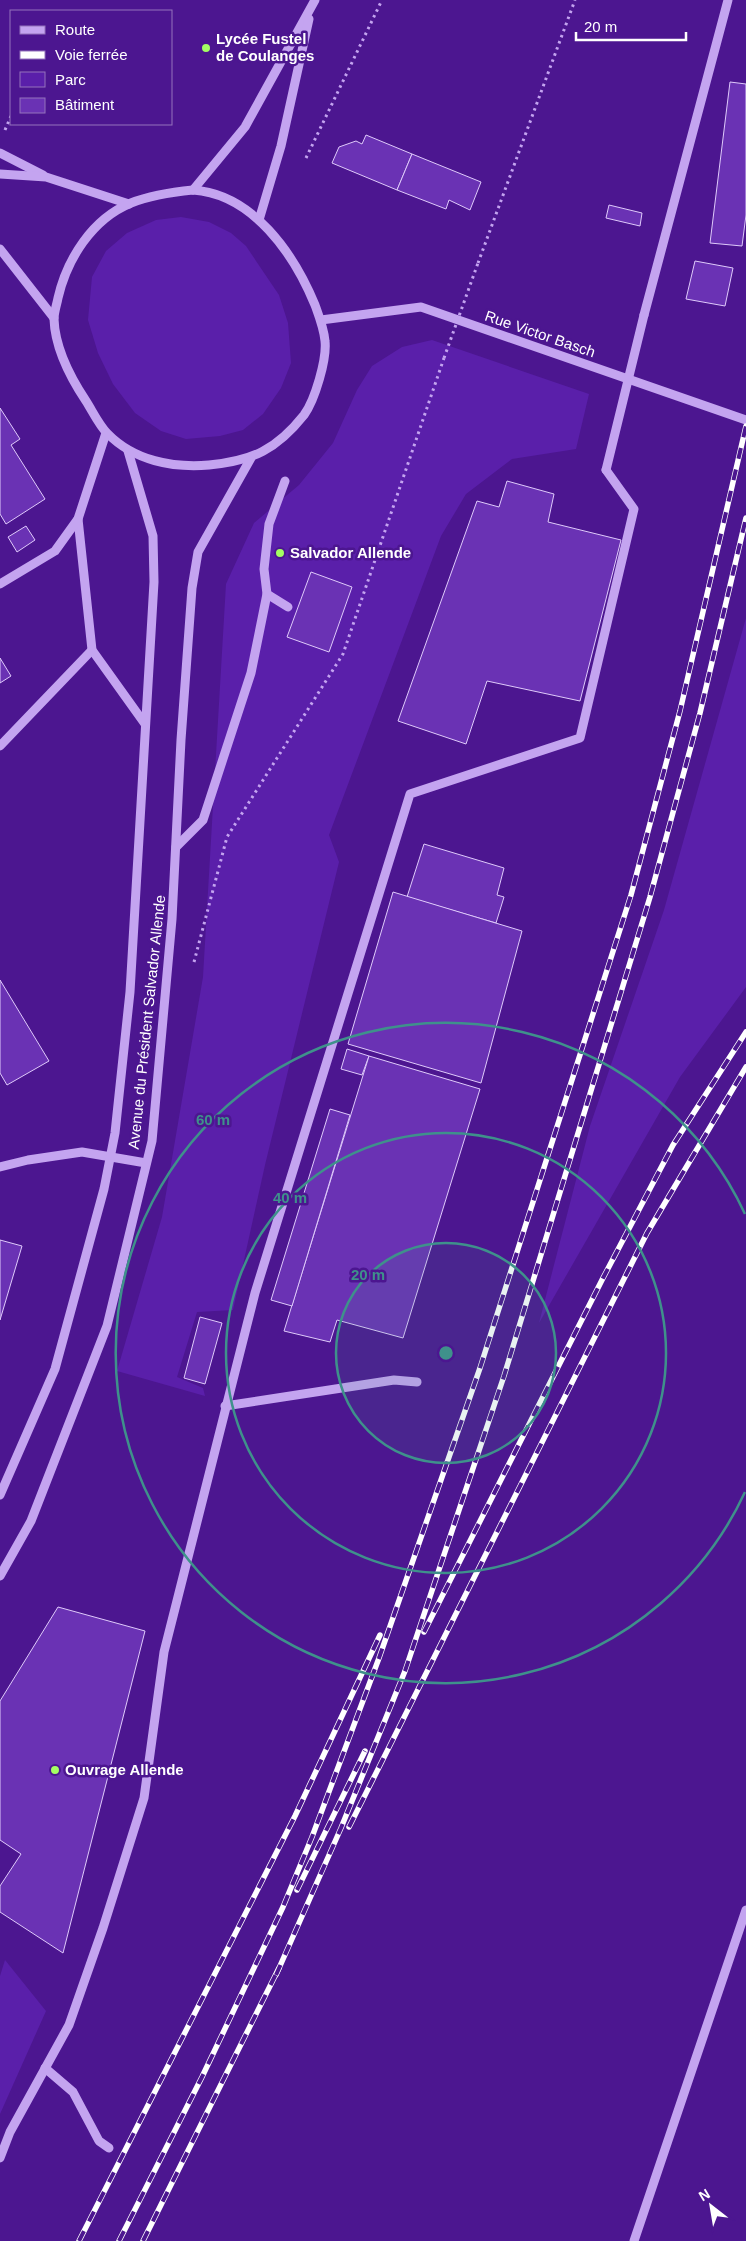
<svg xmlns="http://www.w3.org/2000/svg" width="746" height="2241" font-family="Arial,sans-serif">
	<rect width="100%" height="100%" fill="#4c1690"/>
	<g fill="#5a1faa">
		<polygon points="181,217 209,222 231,233 246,246 279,295 288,323 291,363 281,388 263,414 243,430 220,436 186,439 161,431 135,413 113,384 98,353 88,320 92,277 106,251 127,233 156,220"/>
		<polygon points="432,340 589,394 576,449 512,459 466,494 441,536 329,835 339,862 265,1165 233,1310 197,1312 177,1377 203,1388 205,1396 117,1371 162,1217 203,977 226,584 254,523 299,485 333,443 357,390 372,366 402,347"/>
		<polygon points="746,618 746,987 680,1077 539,1323 590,1126 664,910"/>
		<polygon points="5,1960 46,2011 0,2114 0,1976"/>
	</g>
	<g fill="#6a32b4" stroke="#dfcafb">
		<polygon points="730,82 746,84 746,215 742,246 710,243"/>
		<polygon points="366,135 412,154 397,190 332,163 339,147 356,141 362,144"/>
		<polygon points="412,154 481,182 470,210 449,200 446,209 397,190"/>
		<polygon points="609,205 642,213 640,226 606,218"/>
		<polygon points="695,261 733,268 725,306 686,299"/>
		<polygon points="0,408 20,439 11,445 45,499 6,524 0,514"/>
		<polygon points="507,481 554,494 548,522 621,540 580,701 487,681 466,744 398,721 477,501 499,507"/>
		<polygon points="26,526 35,540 17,552 8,537"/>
		<polygon points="311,572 352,587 329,652 287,637"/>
		<polygon points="0,658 11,676 0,683"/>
		<polygon points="424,844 504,868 497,895 504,897 496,923 407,897"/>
		<polygon points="393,892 522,931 481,1083 348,1044"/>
		<polygon points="0,980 49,1061 7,1085 0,1073"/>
		<polygon points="347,1049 369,1056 362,1075 341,1069"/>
		<polygon points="369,1056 480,1089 403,1338 337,1320 330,1342 284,1331"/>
		<polygon points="330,1109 350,1115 292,1306 271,1300"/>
		<polygon points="0,1240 22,1246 0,1320"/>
		<polygon points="200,1317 222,1323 205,1384 184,1378"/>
		<polygon points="58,1607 145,1631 63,1953 0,1912 0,1886 21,1854 0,1840 0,1701"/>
	</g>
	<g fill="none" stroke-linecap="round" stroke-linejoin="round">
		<g stroke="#c4a4f0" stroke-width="3" stroke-dasharray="2.5 4" stroke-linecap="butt">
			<polyline points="5,130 11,116"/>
			<polyline points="306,158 382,0"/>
			<polyline points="478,263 575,0"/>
			<polyline points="194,962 227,837 343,654 444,358"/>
		</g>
		<g stroke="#c4a4f0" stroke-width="9">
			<polyline points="0,153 43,175"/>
			<polyline points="0,174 46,177 129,204"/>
			<path d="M193,190c60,4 101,64 122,115 4,11 9,24 10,36 2,18 -10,59 -21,74 -27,34 -51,46 -95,50 -36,3 -75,-4 -102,-32 -8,-8 -14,-21 -21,-32 -16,-24 -31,-53 -32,-82 0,-7 3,-15 4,-21 9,-39 34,-79 73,-95 20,-8 41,-11 62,-13z"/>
			<polyline points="193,190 245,127 315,0"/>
			<polyline points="259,220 281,146 309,19"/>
			<polyline points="0,249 54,318"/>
			<polyline points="644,315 728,0"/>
			<polyline points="321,320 421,307 746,420"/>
			<polyline points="78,519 92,650 145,724"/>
			<polyline points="0,584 55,551 78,519 106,433"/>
			<polyline points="267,594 288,607"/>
			<polyline points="0,746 92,650"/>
			<polyline points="176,847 203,820 251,673 267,594 264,569 269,524 285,481"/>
			<polyline points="0,1167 28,1160 82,1152 146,1163"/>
			<polyline points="225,1406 394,1380 417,1382"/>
			<polyline points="0,1495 55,1369 104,1189 115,1133 130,992 154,582 153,536 128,451"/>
			<polyline points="0,1576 31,1521 107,1326 152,1141 172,919 181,740 192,588 198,552 251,458"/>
			<polyline points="45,2068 73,2092 99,2141 109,2148"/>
			<polyline points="0,2158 10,2132 69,2025 103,1928 144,1798 164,1652 255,1293 410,794 580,738 634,509 606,470"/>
			<polyline points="634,2241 746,1910"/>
		</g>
		<g stroke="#fff" stroke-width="5.5">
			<g id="rail">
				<polyline points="424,1632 603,1278 673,1145 746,1032"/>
				<polyline points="349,1827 647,1233 746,1067"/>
				<polyline points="297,1890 365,1751"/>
				<polyline points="276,1975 341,1828 405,1671 504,1376 650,897 700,713 746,518"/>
				<polyline points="79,2241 295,1816 380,1635"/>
				<polyline points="119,2241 202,2077 283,1907 312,1837 379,1658 480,1368 631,895 680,711 746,426"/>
				<polyline points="143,2241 279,1968"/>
			</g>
		</g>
		<use href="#rail" stroke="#4c1690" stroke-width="4" stroke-dasharray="11" stroke-linecap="butt"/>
		<polyline stroke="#c4a4f0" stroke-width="3" stroke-dasharray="2.5 4" stroke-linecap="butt" points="444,358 478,263"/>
		<polyline stroke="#c4a4f0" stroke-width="9" points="606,470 644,315"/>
	</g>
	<circle cx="446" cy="1353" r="110" fill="#3f918b" fill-opacity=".12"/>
	<g fill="none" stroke="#3f918b" stroke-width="2.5">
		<circle cx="446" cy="1353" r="110"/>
		<circle cx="446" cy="1353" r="220"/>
		<path d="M745 1492A330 330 0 1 1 745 1214"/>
	</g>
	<g fill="#a4ff63" stroke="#4c1690" stroke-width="2">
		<circle cx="206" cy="48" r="5"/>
		<circle cx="280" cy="553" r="5"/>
		<circle cx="55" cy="1770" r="5"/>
	</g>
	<g text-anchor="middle" stroke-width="5" stroke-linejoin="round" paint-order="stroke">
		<g font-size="15" font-weight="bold" fill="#fff" stroke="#4c1690" text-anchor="start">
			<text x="216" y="44">Lycée Fustel<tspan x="216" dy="17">de Coulanges</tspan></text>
			<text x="290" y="558">Salvador Allende</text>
			<text x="65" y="1775">Ouvrage Allende</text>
		</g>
		<g font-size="15" fill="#fff" stroke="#4c1690">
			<text transform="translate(540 334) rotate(19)" y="5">Rue Victor Basch</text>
			<text transform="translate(147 1022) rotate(-84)" y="5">Avenue du Président Salvador Allende</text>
		</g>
	</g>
	<circle cx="446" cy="1353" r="8" fill="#3f918b" stroke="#4c1690" stroke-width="2.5"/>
	<g font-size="15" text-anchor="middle" font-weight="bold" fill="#3f918b" stroke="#4c1690" stroke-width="5" stroke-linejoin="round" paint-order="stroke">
		<text x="213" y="1125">60 m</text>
		<text x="290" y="1203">40 m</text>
		<text x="368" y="1280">20 m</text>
	</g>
	<rect x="10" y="10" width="162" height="115" fill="#4c1690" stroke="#9473bc"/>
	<rect x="20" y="26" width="25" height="8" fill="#c4a4f0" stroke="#9473bc"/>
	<text x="55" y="35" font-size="15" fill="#ffffff">Route</text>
	<rect x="20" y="51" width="25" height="8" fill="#ffffff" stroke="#9473bc"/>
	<text x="55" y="60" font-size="15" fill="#ffffff">Voie ferrée</text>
	<rect x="20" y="72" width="25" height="15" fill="#5a1faa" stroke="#9473bc"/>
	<text x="55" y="85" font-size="15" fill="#ffffff">Parc</text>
	<rect x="20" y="98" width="25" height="15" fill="#6a32b4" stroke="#9473bc"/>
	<text x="55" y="110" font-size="15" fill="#ffffff">Bâtiment</text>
	<g transform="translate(711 2206) rotate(329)" stroke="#4c1690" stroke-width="4" paint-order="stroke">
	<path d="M0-4L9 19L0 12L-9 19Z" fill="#ffffff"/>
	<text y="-8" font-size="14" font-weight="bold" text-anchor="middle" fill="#ffffff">N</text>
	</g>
	<path d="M576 32v8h110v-8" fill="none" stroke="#ffffff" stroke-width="2.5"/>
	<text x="584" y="32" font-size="15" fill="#ffffff" stroke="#4c1690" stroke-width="4" paint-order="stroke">20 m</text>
</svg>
